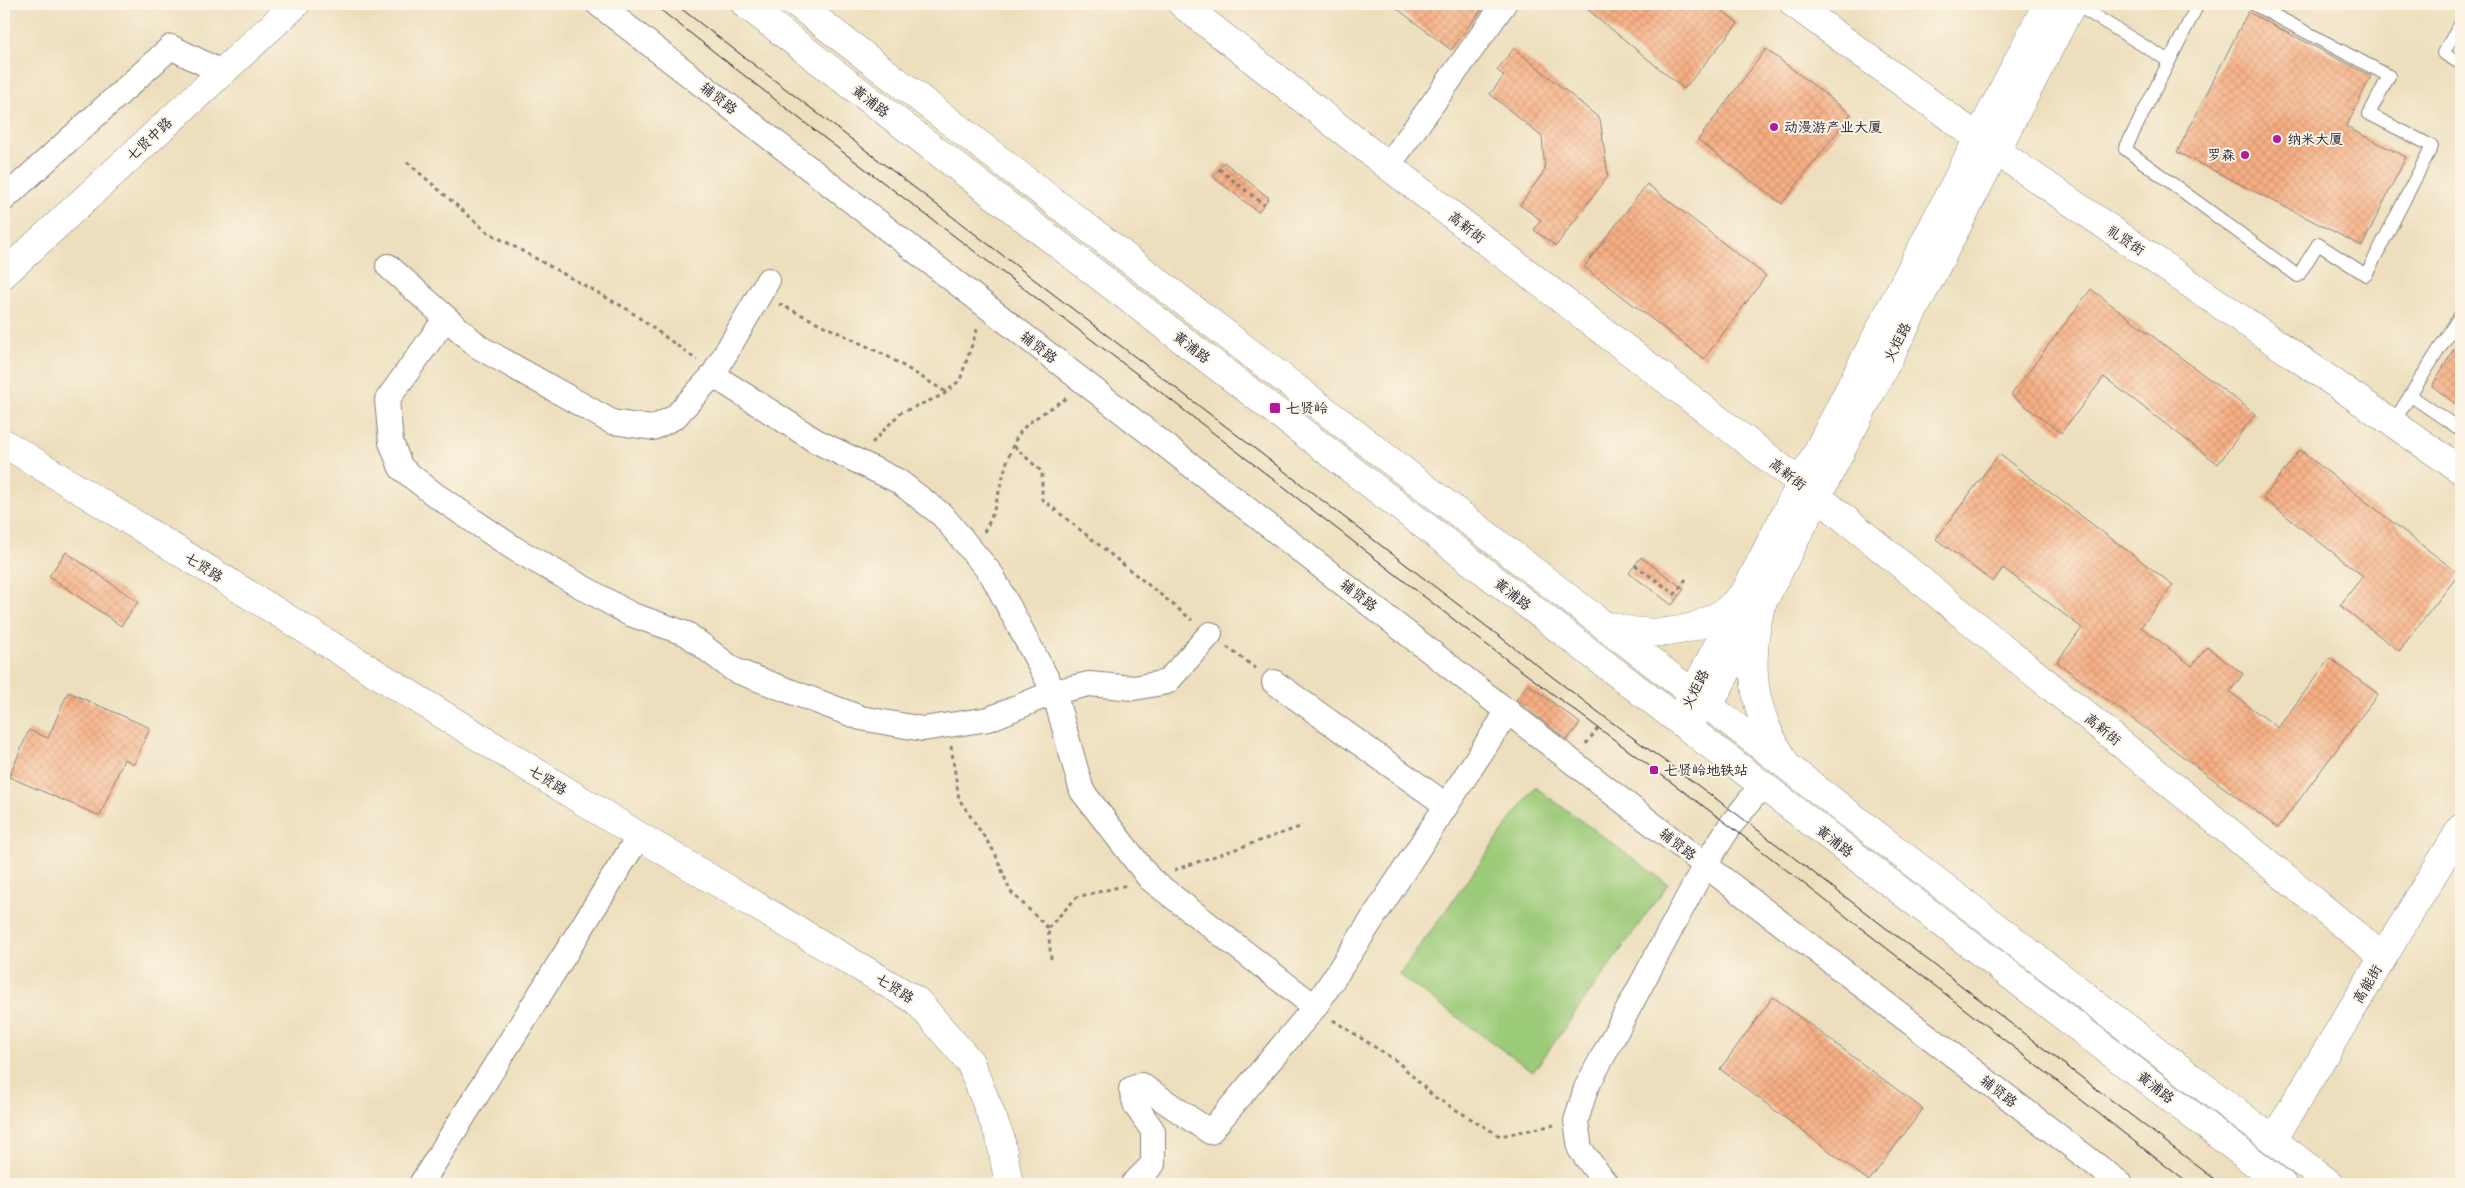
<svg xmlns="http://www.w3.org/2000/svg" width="2465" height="1188" font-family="'Balsamiq Sans','LXGW WenKai TC',sans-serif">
	<defs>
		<pattern id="building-cross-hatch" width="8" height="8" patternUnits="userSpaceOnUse" patternTransform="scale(1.25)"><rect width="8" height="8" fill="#f7af83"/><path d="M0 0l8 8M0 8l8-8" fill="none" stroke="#d39672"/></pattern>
	</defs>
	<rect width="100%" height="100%" fill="#fcf5e5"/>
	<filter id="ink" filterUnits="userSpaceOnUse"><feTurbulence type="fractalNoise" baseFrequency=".02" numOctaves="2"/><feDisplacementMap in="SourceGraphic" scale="10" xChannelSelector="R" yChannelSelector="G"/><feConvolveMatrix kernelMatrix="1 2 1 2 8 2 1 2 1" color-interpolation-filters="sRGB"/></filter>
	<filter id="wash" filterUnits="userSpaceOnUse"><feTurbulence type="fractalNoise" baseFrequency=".0096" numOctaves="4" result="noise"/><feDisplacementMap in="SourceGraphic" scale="20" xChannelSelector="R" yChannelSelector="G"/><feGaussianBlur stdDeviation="1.12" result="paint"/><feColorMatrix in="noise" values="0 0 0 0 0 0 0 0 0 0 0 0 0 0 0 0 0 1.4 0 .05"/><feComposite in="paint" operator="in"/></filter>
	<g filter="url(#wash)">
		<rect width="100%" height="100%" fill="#eddfbd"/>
		<polygon fill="#9ccb79" stroke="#5f765a" points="1535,787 1668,884 1533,1072 1399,975"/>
		<g id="blocks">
			<g fill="url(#building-cross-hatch)">
				<polygon points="1391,4 1486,4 1451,50"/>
				<polygon points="1581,4 1714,4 1738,23 1684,89"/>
				<polygon points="2248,12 2371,76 2346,127 2406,157 2362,246 2177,152"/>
				<polygon points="1514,48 1600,119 1608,176 1556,246 1534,230 1541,220 1520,205 1545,170 1542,137 1490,94 1504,76 1497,70"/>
				<polygon points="1766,49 1851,114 1782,204 1698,140"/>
				<polygon points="1224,162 1269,198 1258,212 1213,177"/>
				<polygon points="1647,184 1766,276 1704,359 1584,267"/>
				<polygon points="2091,289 2255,414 2218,464 2104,377 2061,433 2011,395"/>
				<polygon points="2461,337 2461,408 2432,386"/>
				<polygon points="2300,450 2459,574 2399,651 2340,605 2363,576 2263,498"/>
				<polygon points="1999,454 2173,585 2141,627 2192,666 2207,647 2243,674 2230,692 2278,728 2330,658 2378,694 2278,828 2057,662 2082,628 2003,568 1993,582 1936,539"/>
				<polygon points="66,552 138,602 121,626 49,576"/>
				<polygon points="1641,557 1684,589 1672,605 1629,573"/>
				<polygon points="1528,684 1580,723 1567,740 1516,700"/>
				<polygon points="68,692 150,728 134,764 124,759 100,816 9,777 29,730 48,738"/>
				<polygon points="1773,997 1923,1109 1869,1181 1720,1069"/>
			</g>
		</g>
	</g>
	<g filter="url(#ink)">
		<use href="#blocks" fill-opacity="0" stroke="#88807c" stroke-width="1"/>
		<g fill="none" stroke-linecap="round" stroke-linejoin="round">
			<g stroke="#88807c" stroke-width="14">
				<g id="service">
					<polyline points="2075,4 2169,61"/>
					<polyline points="2198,4 2125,149 2298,276 2318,244 2366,275 2432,146 2369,114 2389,76 2253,4"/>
					<polyline points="2461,23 2443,53 2461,64"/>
					<polyline points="2411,396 2461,430"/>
					<polyline points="2393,423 2461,314"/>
				</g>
			</g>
			<g stroke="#88807c" stroke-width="26">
				<g id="minor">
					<polyline points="598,4 1705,865 2121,1184"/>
					<polyline points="1388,166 1504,4"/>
					<polyline points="4,199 171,47 221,72"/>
					<polyline points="388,266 479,347 612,422 653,428 675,417 713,375 768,280"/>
					<polyline points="446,318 387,400 391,442 401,468 434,494 515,549 630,614 687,634 734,670 861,718 923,729 989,719 1054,692 1089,684 1134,688 1167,682 1210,634"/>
					<polyline points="713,375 816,441 898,481 942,515 992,575 1054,692 1082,791 1150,879 1315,1007"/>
					<polyline points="1274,682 1446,805"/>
					<polyline points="421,1184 639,836"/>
					<polyline points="1133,1184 1153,1164 1153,1131 1136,1106 1131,1089 1141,1085 1210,1132 1315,1007 1508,711"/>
					<polyline points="1606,1184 1580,1149 1576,1121 1586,1088 1705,865 1730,826 1762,785"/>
				</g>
			</g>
			<g stroke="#88807c" stroke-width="29">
				<g id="tertiary">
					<polyline points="1182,4 1388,166 1801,483 2383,957"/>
					<polyline points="1794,4 1988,145 2461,470"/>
					<polyline points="4,274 296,4"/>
					<polyline points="4,443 639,836 917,1001 970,1062 1000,1137 1009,1184"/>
					<polyline points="1682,715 2047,4"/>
					<polyline points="1679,721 1709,706 2072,4"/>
					<polyline points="2273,1140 2461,828"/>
				</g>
			</g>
			<g stroke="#88807c" stroke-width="29">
				<g id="trunk">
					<polyline points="745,4 2282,1184"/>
					<polyline points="797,4 2330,1184"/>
					<path d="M1760,609c-12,55 -9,101 23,149"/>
					<path d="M1610,626c36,11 77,9 111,-12 8,-5 16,-14 23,-21"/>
				</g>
			</g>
			<g stroke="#88807c" stroke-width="3" stroke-dasharray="4 4" stroke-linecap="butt">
				<polyline points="407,162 486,231 627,309 697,360"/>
				<polyline points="1219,169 1264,205"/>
				<polyline points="779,304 887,356 946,392"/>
				<polyline points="872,443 900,413 943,395 960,380 978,327"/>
				<polyline points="1014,446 1042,472 1042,499 1192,620"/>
				<path d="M984,532c18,-30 17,-72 37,-101 8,-11 34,-25 47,-34"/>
				<polyline points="1635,565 1675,594 1686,579"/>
				<polyline points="1227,647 1258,670"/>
				<polyline points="1586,744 1598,728"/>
				<polyline points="951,746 959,799 995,853 1010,891 1048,928 1051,959"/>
				<polyline points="1174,870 1303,826"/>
				<polyline points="1048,928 1077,897 1127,885"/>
				<polyline points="1333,1020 1398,1062 1433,1096 1500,1136 1554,1125"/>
			</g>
			<use href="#service" stroke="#fff" stroke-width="12"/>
			<use href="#minor" stroke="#fff" stroke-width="24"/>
			<use href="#tertiary" stroke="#fff" stroke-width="28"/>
			<use href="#trunk" stroke="#fff" stroke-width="28"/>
			<g stroke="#22223b" stroke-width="1">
				<polyline points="653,4 823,137 1145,380 1475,636 1730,826 2189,1184"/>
				<polyline points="675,4 1606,718 1738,815 2221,1184"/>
			</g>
		</g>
	</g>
	<g fill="#b5179e" stroke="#fcf5e5" stroke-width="2">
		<circle cx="1774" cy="127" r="5"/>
		<circle cx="2277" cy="139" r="5"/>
		<circle cx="2245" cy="155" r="5"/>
		<rect x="1269" y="402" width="12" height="12" rx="2.5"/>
		<rect x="1649" y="765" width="10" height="10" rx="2.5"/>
	</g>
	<g text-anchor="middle" stroke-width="4" stroke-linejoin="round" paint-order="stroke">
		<g font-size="14" fill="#22223b" stroke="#fcf5e5">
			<text transform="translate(719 98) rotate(38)" y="5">辅贤路</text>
			<text transform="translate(871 101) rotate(38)" y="5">黄浦路</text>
			<text transform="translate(149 139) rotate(-43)" y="5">七贤中路</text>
			<text transform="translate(1467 227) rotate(38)" y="5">高新街</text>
			<text transform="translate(2126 240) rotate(34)" y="5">礼贤街</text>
			<text transform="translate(1897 342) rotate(-63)" y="5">火炬路</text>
			<text transform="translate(1039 347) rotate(38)" y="5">辅贤路</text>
			<text transform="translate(1192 347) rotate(38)" y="5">黄浦路</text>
			<text transform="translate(1788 474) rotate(38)" y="5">高新街</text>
			<text transform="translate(204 567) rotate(32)" y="5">七贤路</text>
			<text transform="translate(1513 594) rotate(38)" y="5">黄浦路</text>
			<text transform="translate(1359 595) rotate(38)" y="5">辅贤路</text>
			<text transform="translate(1695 689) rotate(-63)" y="5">火炬路</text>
			<text transform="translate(2103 729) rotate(39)" y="5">高新街</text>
			<text transform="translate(548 780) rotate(32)" y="5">七贤路</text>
			<text transform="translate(1835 841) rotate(38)" y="5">黄浦路</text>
			<text transform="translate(1678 844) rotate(38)" y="5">辅贤路</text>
			<text transform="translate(2367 984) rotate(-59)" y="5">高能街</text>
			<text transform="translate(895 988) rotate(32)" y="5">七贤路</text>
			<text transform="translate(2156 1087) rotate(38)" y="5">黄浦路</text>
			<text transform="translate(1999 1091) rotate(38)" y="5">辅贤路</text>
		</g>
		<g font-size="14" fill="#22223b" stroke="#fcf5e5" text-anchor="start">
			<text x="1784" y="132">动漫游产业大厦</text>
			<text x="2287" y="144">纳米大厦</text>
			<text x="2235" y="160" text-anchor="end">罗森</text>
			<text x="1286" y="413">七贤岭</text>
			<text x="1664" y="775">七贤岭地铁站</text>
		</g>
	</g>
	<rect width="2465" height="1188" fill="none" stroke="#fcf5e5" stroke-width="20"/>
</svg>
